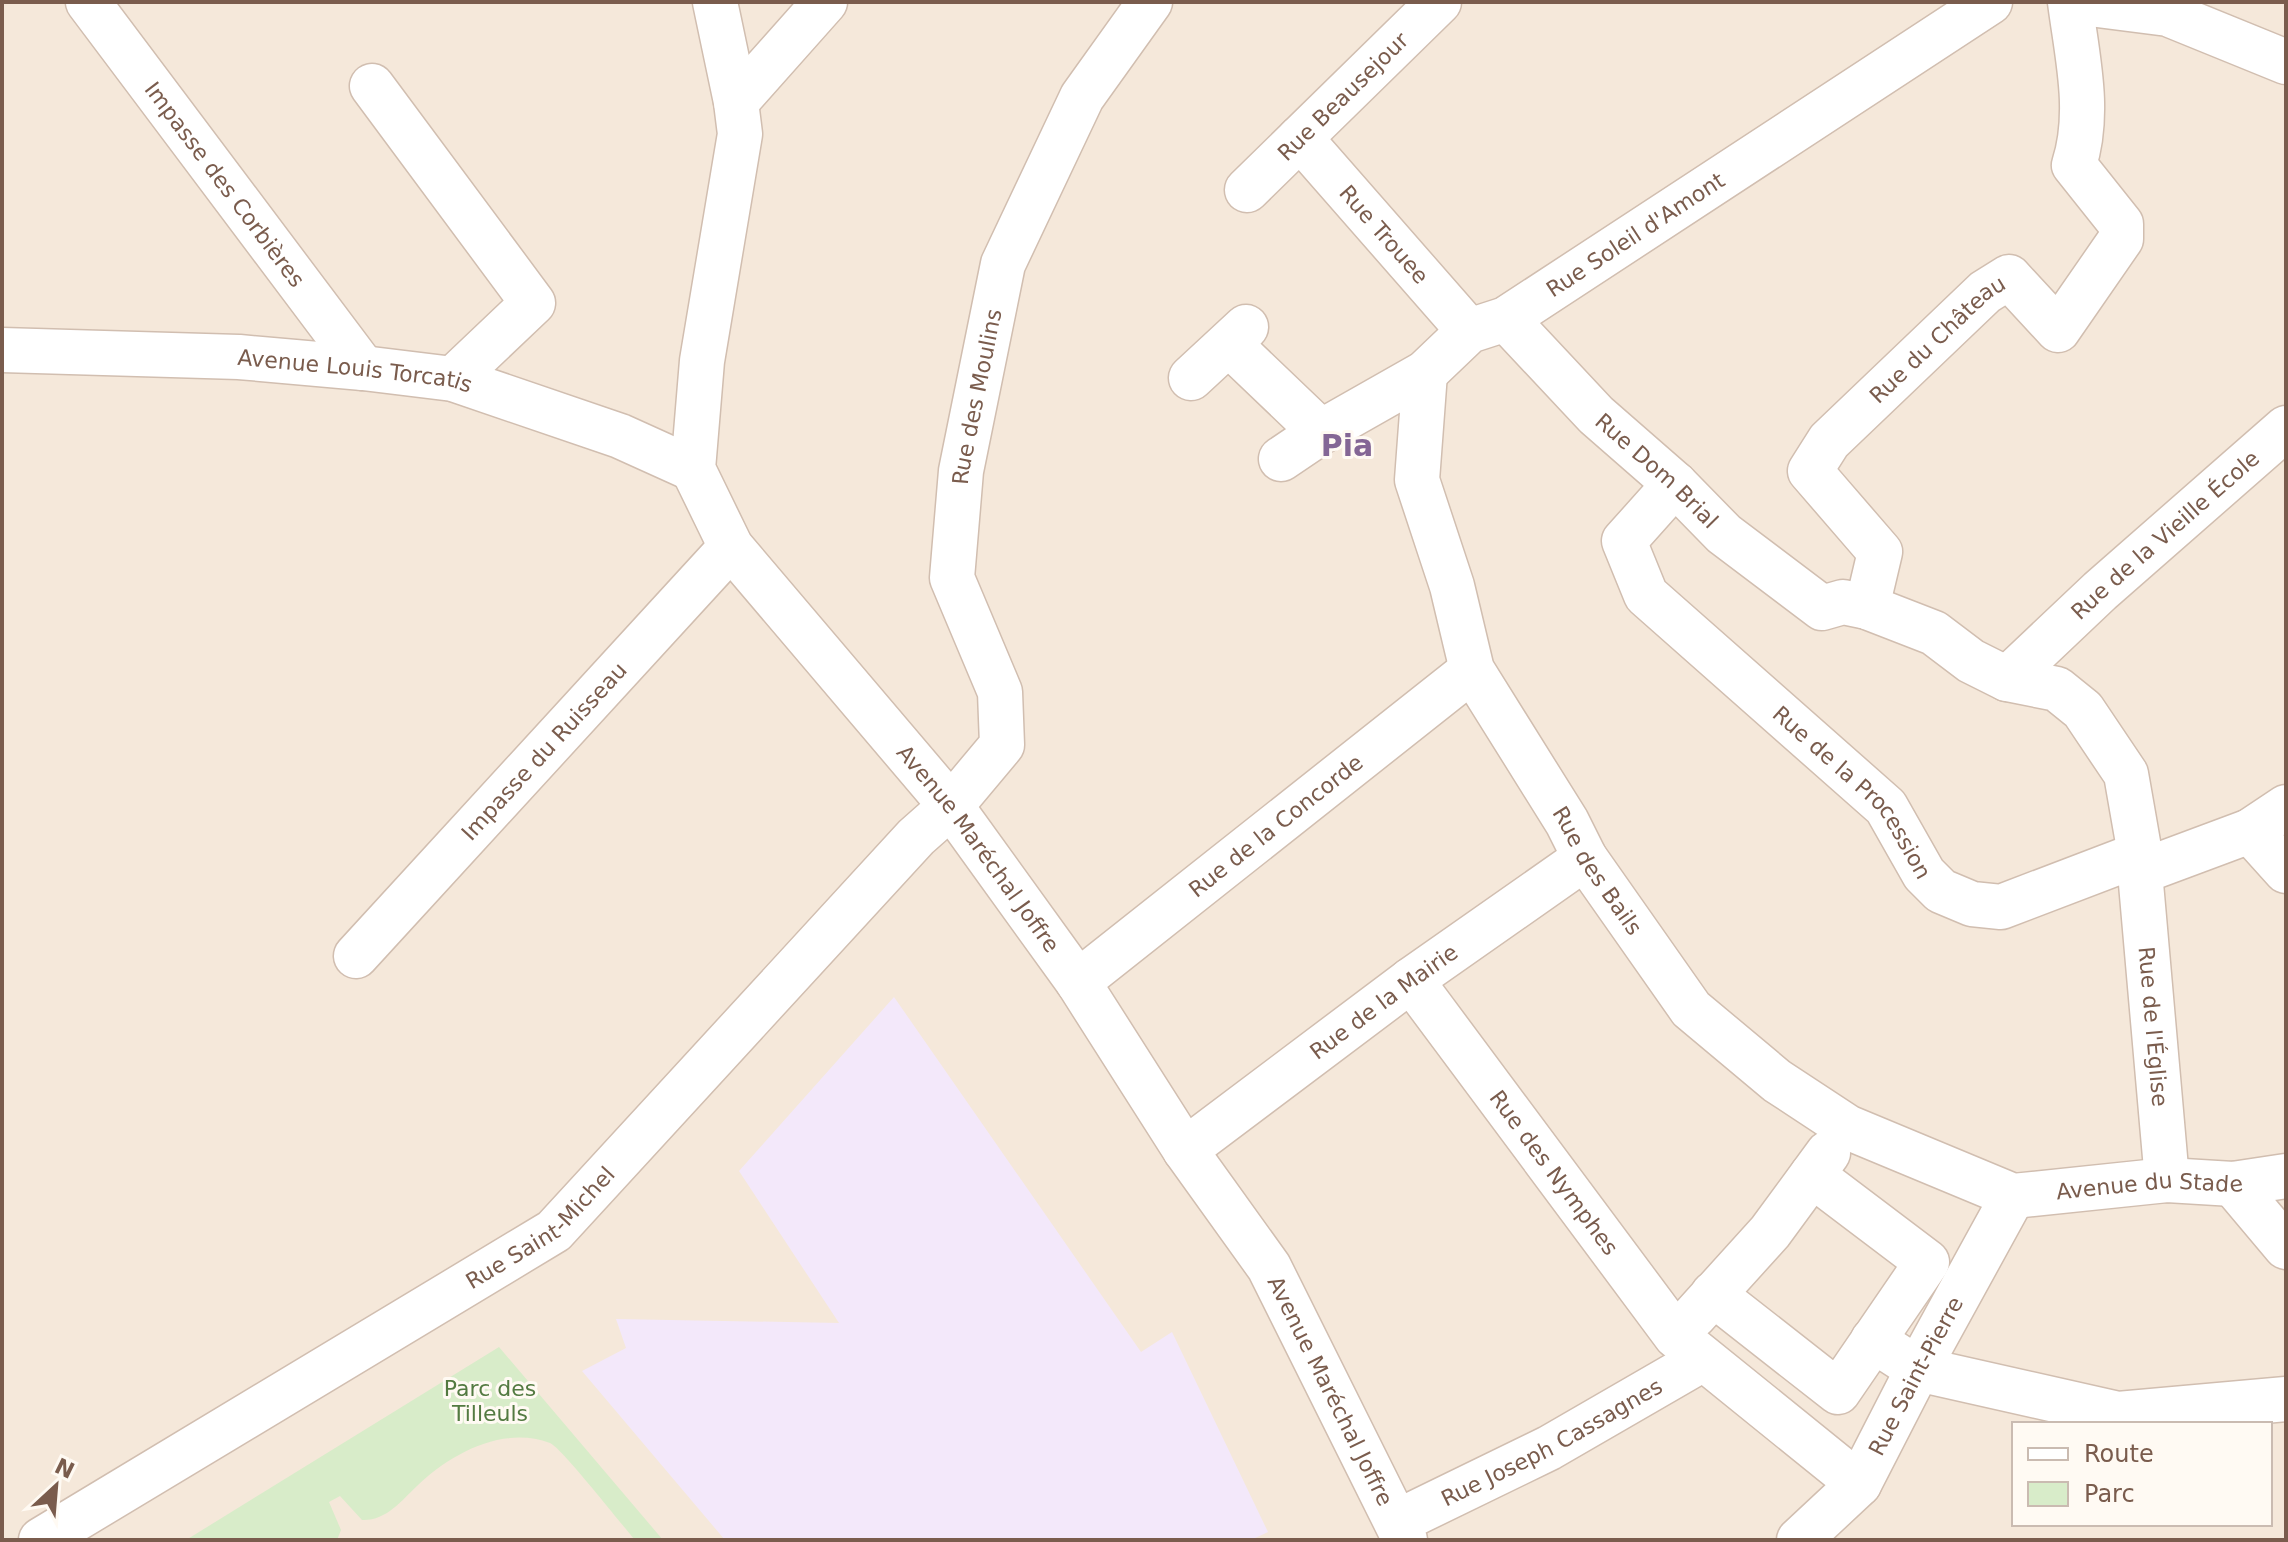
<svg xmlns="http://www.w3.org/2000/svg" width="2288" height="1542" font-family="'DejaVu Sans',sans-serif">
	<rect width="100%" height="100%" fill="#fdf6ec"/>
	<path fill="#f5e8da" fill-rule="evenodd" d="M2,2h2284v1538h-2284zM2014,1424h256v100h-256z"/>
	<polygon fill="#f3e8fa" points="894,997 1141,1352 1172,1332 1268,1532 1251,1540 725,1540 582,1371 626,1348 616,1319 839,1323 739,1171"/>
	<path fill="#d8ecc9" d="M499,1347l164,193h-28c-13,-15 -74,-93 -85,-97 -47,-18 -100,11 -133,43 -16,15 -31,35 -55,34l-22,-24 -11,6 12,28 -4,10h-151z"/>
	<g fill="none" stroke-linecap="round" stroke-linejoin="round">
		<g stroke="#d1beb0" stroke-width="47">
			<g id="minor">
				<path id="s1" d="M88,2l275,366"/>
				<path id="s2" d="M715,2l21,100 4,32 -38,227 -9,108 38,78 220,259 127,176 107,168 84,117 136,273"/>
				<polyline points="2074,2 2168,14 2286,62"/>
				<polyline points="372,86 533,303 453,379"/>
				<polyline points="736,102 825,2"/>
				<path id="s3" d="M1300,138l169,193"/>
				<path id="s4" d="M1247,190l192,-188"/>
				<path id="s5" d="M1506,319l90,96 79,69 49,50 98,74 21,-6 24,5 67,26 37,28 36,18 50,10 26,21 43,64 14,80v18l27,308"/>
				<polyline points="1229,344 1321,432"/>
				<path id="s6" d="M2,350l237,7 124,11 90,11 167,57 73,33"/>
				<path id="s7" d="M1425,373l-8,107 35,106 20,84 95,152 18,36 106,151 86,72 70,46 166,69 154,-16 66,4 53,-8"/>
				<polyline points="1191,378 1246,327"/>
				<path id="s8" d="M1281,459l40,-27 104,-59 44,-42 37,-12 484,-317"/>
				<path id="s9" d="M1675,484l-51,57 22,54 240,212 38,67 17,17 31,13 29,3 139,-53"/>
				<path id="s10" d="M1867,607l13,-55 -70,-81 19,-30 156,-149 24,-15 49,53 63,-91v-15l-47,-59c17,-53 3,-109 -4,-163"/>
				<path id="s11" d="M2007,679l93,-88 186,-163"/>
				<polyline points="2250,831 2286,871"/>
				<polyline points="2140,872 2250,831 2286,807"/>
				<path id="s12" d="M356,956l375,-409"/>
				<path id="s13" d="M1411,980l265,356 183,148"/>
				<path id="s14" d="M1078,982l394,-312"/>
				<path id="s15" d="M1185,1150l226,-170 174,-122"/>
				<polyline points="2233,1184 2286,1247"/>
				<polyline points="1713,1294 1838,1392 1927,1262 1812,1175"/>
				<polyline points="1694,1316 1770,1232 1828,1153"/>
				<polyline points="1873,1340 1918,1369 2118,1414 2286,1399"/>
				<path id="s16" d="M1397,1522l152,-74 154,-89"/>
				<path id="s17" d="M41,1540l513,-309 362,-394 35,-31 51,-61 -2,-53 -48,-114 9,-107 42,-207 79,-167 68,-95"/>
				<path id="s18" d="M1799,1540l60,-56 59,-115 95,-173"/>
			</g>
		</g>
		<use href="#minor" stroke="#fff" stroke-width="44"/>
	</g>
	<g text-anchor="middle" stroke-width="6" stroke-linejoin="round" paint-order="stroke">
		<g font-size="22" fill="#7a5c4d" stroke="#fffaf3">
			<text dy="8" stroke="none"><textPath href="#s4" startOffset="134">Rue Beausejour</textPath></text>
			<text dy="8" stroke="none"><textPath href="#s1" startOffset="228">Impasse des Corbières</textPath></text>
			<text dy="8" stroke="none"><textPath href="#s8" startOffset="422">Rue Soleil d'Amont</textPath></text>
			<text dy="8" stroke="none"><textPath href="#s3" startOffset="128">Rue Trouee</textPath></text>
			<text dy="8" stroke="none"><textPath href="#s10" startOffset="348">Rue du Château</textPath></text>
			<text dy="8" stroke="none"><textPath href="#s6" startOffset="354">Avenue Louis Torcatis</textPath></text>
			<text dy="8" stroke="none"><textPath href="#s17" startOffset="1620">Rue des Moulins</textPath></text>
			<text dy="8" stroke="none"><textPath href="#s5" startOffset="214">Rue Dom Brial</textPath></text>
			<text dy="8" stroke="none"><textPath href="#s11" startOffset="214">Rue de la Vieille École</textPath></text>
			<text dy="8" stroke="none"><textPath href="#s12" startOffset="278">Impasse du Ruisseau</textPath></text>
			<text dy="8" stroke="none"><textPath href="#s9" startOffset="422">Rue de la Procession</textPath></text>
			<text dy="8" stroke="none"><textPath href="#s14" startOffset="252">Rue de la Concorde</textPath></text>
			<text dy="8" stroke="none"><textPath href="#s2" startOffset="950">Avenue Maréchal Joffre</textPath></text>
			<text dy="8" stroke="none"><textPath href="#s7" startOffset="542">Rue des Bails</textPath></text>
			<text dy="8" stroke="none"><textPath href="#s15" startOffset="248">Rue de la Mairie</textPath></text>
			<text dy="8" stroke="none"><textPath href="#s5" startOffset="1050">Rue de l'Église</textPath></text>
			<text dy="8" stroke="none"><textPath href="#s13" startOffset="240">Rue des Nymphes</textPath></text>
			<text dy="8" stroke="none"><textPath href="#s7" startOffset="1222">Avenue du Stade</textPath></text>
			<text dy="8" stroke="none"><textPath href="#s17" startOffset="590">Rue Saint-Michel</textPath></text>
			<text dy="8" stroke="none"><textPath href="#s18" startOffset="204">Rue Saint-Pierre</textPath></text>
			<text dy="8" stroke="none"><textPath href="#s2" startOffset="1598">Avenue Maréchal Joffre</textPath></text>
			<text dy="8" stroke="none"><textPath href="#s16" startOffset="174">Rue Joseph Cassagnes</textPath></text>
		</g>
		<g font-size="22" fill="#537a41" stroke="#fffaf3">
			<text x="490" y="1396">Parc des<tspan x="490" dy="25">Tilleuls</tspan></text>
		</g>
		<g font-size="30" font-weight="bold" fill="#846695" stroke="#fffaf3">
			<text x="1347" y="456">Pia</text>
		</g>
	</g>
	<rect width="2288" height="1542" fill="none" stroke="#7a5c4d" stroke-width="8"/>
	<rect x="2012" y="1422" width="260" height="104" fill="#fffaf3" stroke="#cabbb1" stroke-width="2"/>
	<rect x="2028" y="1448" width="40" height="12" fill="#ffffff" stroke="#cabbb1" stroke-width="2"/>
	<text x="2084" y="1462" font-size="24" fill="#7a5c4d">Route</text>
	<rect x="2028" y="1482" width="40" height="24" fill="#d8ecc9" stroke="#cabbb1" stroke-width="2"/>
	<text x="2084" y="1502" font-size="24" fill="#7a5c4d">Parc</text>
	<g transform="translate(56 1486) rotate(26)" stroke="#fffaf3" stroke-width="6" paint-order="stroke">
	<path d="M0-6L14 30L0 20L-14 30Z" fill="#7a5c4d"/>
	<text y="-12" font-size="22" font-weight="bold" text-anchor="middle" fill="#7a5c4d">N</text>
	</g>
</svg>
